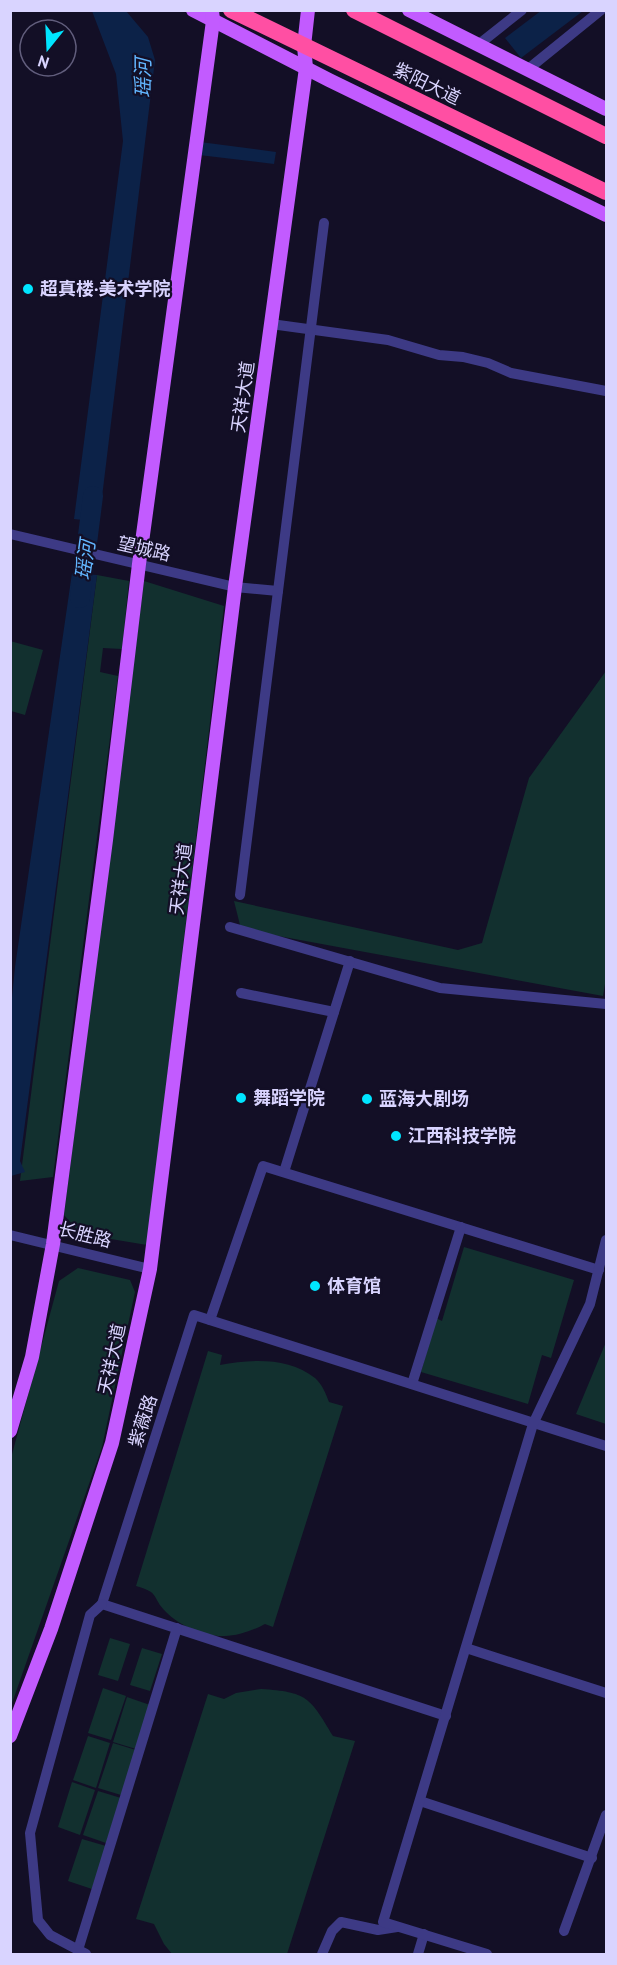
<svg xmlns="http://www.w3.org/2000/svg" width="617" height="1965" font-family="'PT Sans','Noto Sans SC',sans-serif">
	<rect width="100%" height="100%" fill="#130f26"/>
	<g fill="#12302f">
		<polygon points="97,575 129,581 122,649 103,648 100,672 118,676 53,1177 20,1181"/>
		<polygon points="144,581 224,606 147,1245 81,1234 64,1215"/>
		<polygon points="10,641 43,650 25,715 11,711"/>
		<polygon points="606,671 606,978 603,996 241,929 234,901 458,950 482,943 529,778"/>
		<polygon points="464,1247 574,1280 551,1358 542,1355 528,1404 421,1372 436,1318 442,1321"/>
		<polygon points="78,1268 130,1280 135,1292 102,1447 11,1706 11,1458 59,1281"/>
		<polygon points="606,1342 606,1424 576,1414"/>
		<path d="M208,1351l14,4 -2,10c31,-6 69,-8 95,13 7,6 11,16 14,24l14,4 -70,221 -8,-3c-11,6 -28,12 -40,12 -20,1 -45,-10 -59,-24 -15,-15 -5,-19 -30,-26z"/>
		<polygon points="110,1638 130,1644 118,1681 98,1675"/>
		<polygon points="142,1648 162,1654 150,1691 130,1685"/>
		<polygon points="103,1688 126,1696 111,1740 88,1733"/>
		<path d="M261,1689c46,3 49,8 72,47l22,5 -68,213h-115l-8,-10 -10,-20 -18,-5 72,-225 16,5 12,-6z"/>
		<polygon points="127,1697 150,1705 136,1749 113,1742"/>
		<polygon points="88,1736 110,1743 96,1788 73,1780"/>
		<polygon points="113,1743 136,1750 121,1795 98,1788"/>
		<polygon points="72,1782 95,1790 80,1835 58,1827"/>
		<polygon points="98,1791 121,1798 106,1843 83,1835"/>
		<polygon points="82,1839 106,1846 92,1889 68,1881"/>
	</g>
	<g fill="#0c2248">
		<polygon points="542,10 583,11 521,58 505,38"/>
		<polygon points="92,11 126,11 148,37 155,60 99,522 74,519 123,141 116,74"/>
		<polygon points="200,142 276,152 274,164 199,155"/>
		<polygon points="72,573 97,575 20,1161 25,1172 11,1176 10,1017 15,967"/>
	</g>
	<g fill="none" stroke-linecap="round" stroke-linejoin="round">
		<polyline stroke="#0c2248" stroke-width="20" points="80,598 93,496"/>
		<g stroke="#3d3a85" stroke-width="10">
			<polyline points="478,45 522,10"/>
			<polyline points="527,70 601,10"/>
			<polyline points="271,324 388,340 439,355 463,357 488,363 511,373 606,391"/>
			<polyline points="10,534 235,587 278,591"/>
			<polyline points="240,895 324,223"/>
			<polyline points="230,927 440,988 606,1004"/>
			<polyline points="241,993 334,1012"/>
			<polyline points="284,1172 350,961"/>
			<polyline points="10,1235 150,1269"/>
			<polyline points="210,1320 263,1166 599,1270"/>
			<polyline points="412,1384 461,1227"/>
			<polyline points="466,1648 606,1693"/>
			<polyline points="446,1716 102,1604 194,1315 606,1446"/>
			<polyline points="420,1801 592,1858"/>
			<polyline points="564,1931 606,1815"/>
			<polyline points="78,1950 177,1628"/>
			<polyline points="86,1954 50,1935 38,1920 30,1833 90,1615 102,1604"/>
			<polyline points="322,1954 332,1931 341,1922 378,1930 397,1927"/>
			<polyline points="418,1954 424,1934"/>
			<polyline points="487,1954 383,1922 533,1424 590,1304 606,1240"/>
		</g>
		<g stroke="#c25bff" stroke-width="14">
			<polyline points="193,10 329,80 606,215"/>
			<polyline points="409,10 606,109"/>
			<polyline points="10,1431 32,1357 53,1244 106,840 139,564 213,21 212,10"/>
			<polyline points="10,1736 51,1629 112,1443 150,1269 235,587 306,68 304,46 308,10"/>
		</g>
		<g stroke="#ff4fa3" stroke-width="16">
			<polyline points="231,10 606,192"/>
			<polyline points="354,10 606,136"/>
		</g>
	</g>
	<g fill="#00e5ff" stroke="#130f26" stroke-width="2">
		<circle cx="28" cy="289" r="6"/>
		<circle cx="241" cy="1098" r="6"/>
		<circle cx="367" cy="1099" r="6"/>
		<circle cx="396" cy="1136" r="6"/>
		<circle cx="315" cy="1286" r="6"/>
	</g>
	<g text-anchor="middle" stroke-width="4.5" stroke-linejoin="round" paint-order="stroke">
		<g font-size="18" fill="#d9d4ff" stroke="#130f26">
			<text transform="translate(427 84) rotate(26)" y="6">紫阳大道</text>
			<text transform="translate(243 397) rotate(-82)" y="6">天祥大道</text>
			<text transform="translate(144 549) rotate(13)" y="6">望城路</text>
			<text transform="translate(181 879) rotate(-83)" y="6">天祥大道</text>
			<text transform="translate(85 1235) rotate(14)" y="6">长胜路</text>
			<text transform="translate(112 1359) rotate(-78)" y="6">天祥大道</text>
			<text transform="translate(143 1421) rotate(-72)" y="6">紫薇路</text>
		</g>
		<g font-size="18" font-weight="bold" fill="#d9d4ff" stroke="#130f26" text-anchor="start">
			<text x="40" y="295">超真楼·美术学院</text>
			<text x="253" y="1104">舞蹈学院</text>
			<text x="379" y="1105">蓝海大剧场</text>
			<text x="408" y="1142">江西科技学院</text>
			<text x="327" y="1292">体育馆</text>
		</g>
		<g font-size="20" font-style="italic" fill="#62b6ff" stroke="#130f26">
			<text transform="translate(143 78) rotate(-90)" y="7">瑶河</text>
			<text transform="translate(85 560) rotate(-82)" y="7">瑶河</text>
		</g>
	</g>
	<rect width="617" height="1965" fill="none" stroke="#d9d4ff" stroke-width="24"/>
	<g transform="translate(48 48) rotate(198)"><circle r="28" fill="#130f26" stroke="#625e7d" stroke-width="1.5"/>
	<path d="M0-4.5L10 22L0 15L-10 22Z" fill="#00e5ff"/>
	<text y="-9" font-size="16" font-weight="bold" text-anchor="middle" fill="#d9d4ff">N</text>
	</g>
</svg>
